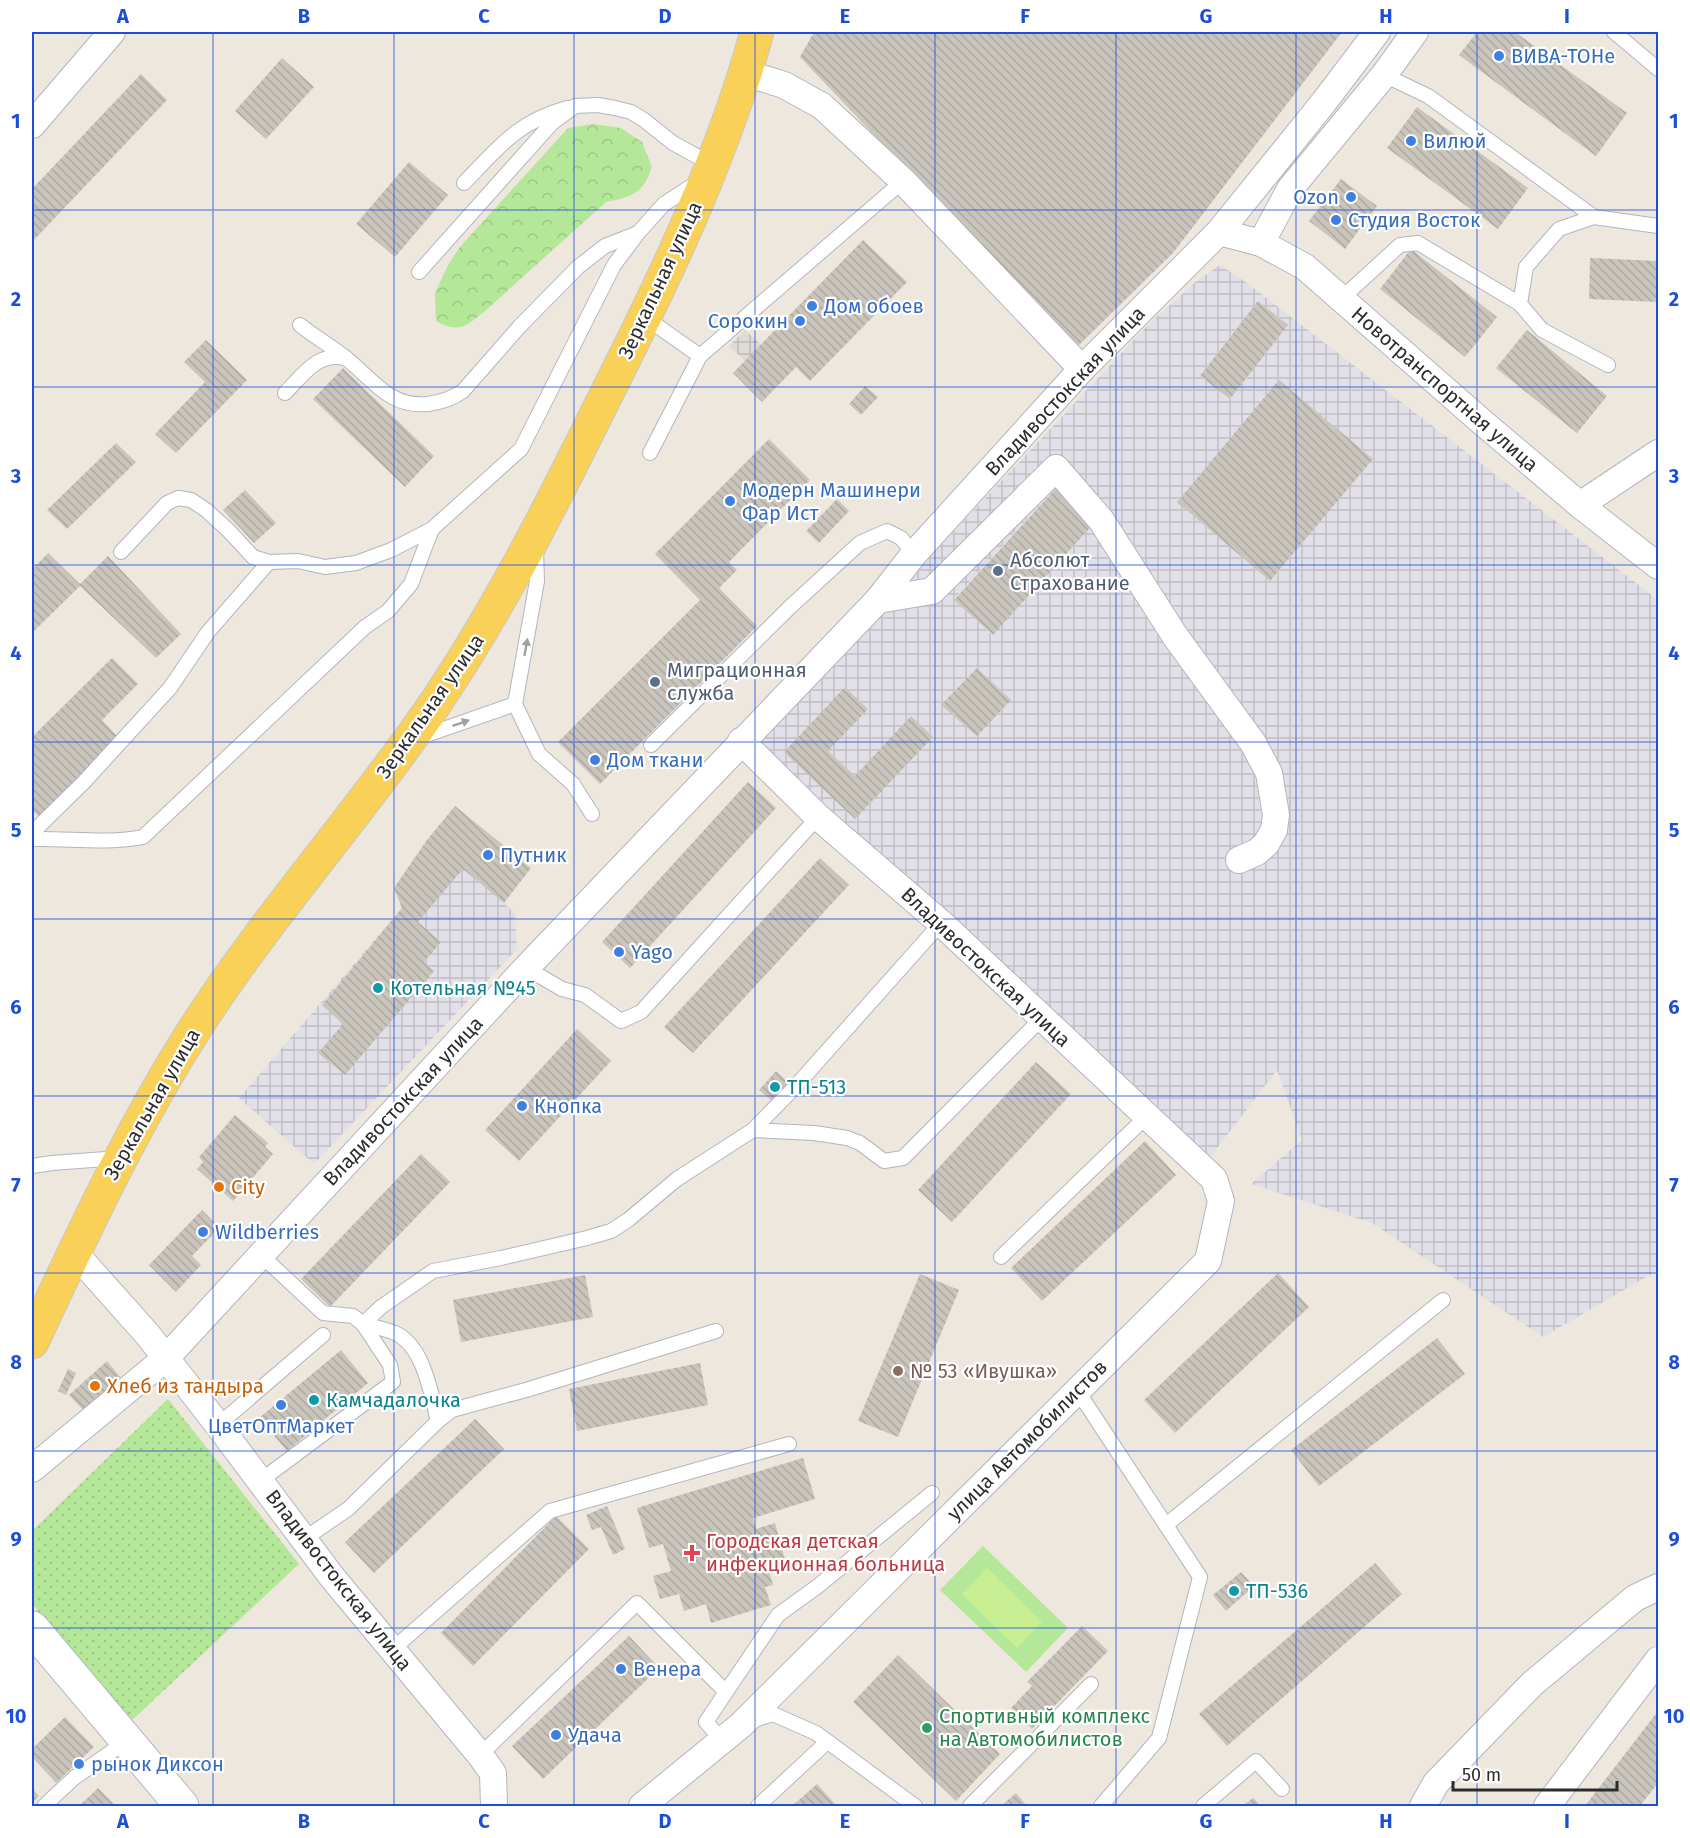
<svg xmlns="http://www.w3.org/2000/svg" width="1690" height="1838" font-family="'Fira Sans',sans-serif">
	<defs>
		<pattern id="industrial-grid" width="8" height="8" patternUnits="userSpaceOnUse" patternTransform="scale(1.5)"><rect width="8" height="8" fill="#e1dfe7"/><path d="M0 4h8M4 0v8" fill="none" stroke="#c1c0c6"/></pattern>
		<pattern id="forest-crowns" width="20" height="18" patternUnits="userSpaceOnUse" patternTransform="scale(1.5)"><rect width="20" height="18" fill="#b4e898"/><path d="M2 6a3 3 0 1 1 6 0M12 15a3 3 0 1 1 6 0" fill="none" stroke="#9bc783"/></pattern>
		<pattern id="park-dots" width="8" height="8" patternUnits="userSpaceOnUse" patternTransform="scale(1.5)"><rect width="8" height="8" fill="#b4e898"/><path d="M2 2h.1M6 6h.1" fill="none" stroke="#9bc783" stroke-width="1.8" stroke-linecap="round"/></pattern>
		<pattern id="plaza-grid" width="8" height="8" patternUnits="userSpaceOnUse" patternTransform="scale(1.5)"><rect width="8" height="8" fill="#dedad5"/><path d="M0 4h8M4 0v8" fill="none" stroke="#bfbbb7"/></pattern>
		<pattern id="building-back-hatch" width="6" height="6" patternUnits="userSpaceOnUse" patternTransform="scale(1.5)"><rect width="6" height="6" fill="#c9c5bc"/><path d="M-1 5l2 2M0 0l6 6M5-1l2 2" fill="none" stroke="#ada9a2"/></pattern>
	</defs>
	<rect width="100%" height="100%" fill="#eee7de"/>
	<g fill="url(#industrial-grid)" fill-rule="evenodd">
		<path d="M1220,265l27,18 411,317v670l-115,67 -171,-114 -121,-39 51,-44 -25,-70 -69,90 -350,-325 -100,-95 389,-414 47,-43zM1258,302l30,22 -58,75 -30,-23zM1279,380l93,79 -102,122 -93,-79zM1057,486l-64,149h-1l-38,-36z"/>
		<polygon points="427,840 497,896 515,914 517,949 314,1164 239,1098 402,908 394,888"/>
	</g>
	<polygon fill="#b4e898" points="983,1546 1068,1628 1026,1672 940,1590"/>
	<path fill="url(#forest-crowns)" d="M593,124l28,4 21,14 10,25c-9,27 -20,30 -46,35l-122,110c-18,14 -25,22 -48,9l-1,-28 13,-28 11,-17 109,-120z"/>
	<polygon fill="url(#park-dots)" points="168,1399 299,1564 130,1722 64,1648 32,1603 32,1531"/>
	<polygon fill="#c9ef93" points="987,1568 1042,1622 1017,1648 962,1594"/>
	<polygon fill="url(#plaza-grid)" points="745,330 761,345 745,361 729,346"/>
	<g fill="url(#building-back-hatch)">
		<polygon points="814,32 1342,32 1173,253 1076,348 800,57"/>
		<polygon points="1477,32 1515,32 1627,113 1596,156 1459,55"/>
		<polygon points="282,58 314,87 266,139 235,111"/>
		<polygon points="141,74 167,100 32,242 32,189"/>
		<polygon points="1417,107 1528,188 1498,229 1387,148"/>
		<polygon points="409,162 448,195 395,257 356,224"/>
		<polygon points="1341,179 1377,206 1345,249 1309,221"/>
		<polygon points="863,240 907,282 810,381 796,367 762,402 733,373"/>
		<polygon points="1411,249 1497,317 1465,357 1380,289"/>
		<polygon points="1590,258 1658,261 1658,302 1589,299"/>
		<polygon points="1258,301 1288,325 1230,399 1200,376"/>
		<polygon points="1527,330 1607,396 1577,433 1496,368"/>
		<polygon points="206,340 247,380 176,453 155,434 205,382 184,362"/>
		<polygon points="343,368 434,456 405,487 313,399"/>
		<polygon points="1279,380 1373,459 1270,581 1177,502"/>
		<polygon points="865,386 878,397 861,415 849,404"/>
		<polygon points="769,439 810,480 729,562 737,570 719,588 757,626 600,784 558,742 700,600 655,554"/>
		<polygon points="116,443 136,462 67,529 47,510"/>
		<polygon points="1058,486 1096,521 993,635 954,600"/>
		<polygon points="245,490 276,523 254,543 223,510"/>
		<polygon points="837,499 849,511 819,543 806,531"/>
		<polygon points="48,553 80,584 108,556 181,634 156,658 80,586 32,633 32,570"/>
		<polygon points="112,658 138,684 102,720 120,739 40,818 32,810 32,737"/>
		<polygon points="977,668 1011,700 977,736 941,705"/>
		<polygon points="845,687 868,709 828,751 855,776 911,716 933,737 855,819 784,752"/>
		<polygon points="748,782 776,808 630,968 602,942"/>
		<polygon points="455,806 531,868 504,903 463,869 418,922 441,942 424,962 434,971 345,1075 318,1053 343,1024 322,1005 402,908 394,888 427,840"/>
		<polygon points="820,858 849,885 693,1053 664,1027"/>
		<polygon points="577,1029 611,1061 519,1161 485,1130"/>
		<polygon points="1036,1062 1071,1094 952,1222 918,1190"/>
		<polygon points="776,1071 790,1084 774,1103 759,1090"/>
		<polygon points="235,1115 268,1143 265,1147 273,1154 233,1201 197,1169 203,1162 199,1157"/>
		<polygon points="1145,1141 1176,1175 1042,1301 1011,1268"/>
		<polygon points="421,1154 450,1182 330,1307 301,1279"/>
		<polygon points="202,1210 216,1224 216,1231 192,1256 201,1265 176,1292 149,1265"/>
		<polygon points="1278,1273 1309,1307 1175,1433 1144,1400"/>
		<polygon points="920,1274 959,1290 898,1437 858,1421"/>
		<polygon points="585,1275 593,1317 461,1342 453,1300"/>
		<polygon points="1437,1338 1465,1374 1319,1486 1291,1450"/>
		<polygon points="341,1350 368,1383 287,1451 259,1418"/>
		<polygon points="107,1361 121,1378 84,1411 69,1395"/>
		<polygon points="700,1363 708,1405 577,1431 569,1389"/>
		<polygon points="68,1369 76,1373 66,1395 58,1391"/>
		<polygon points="475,1419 504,1449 374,1573 345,1542"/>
		<polygon points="803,1458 815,1499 753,1518 756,1529 775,1523 786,1563 768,1568 773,1585 765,1587 771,1605 711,1623 706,1604 684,1611 679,1594 660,1599 653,1576 671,1571 663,1544 649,1548 637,1508"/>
		<polygon points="607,1506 625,1549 613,1555 601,1527 592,1530 586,1515"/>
		<polygon points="556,1516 589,1549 473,1666 441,1633"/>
		<polygon points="1375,1563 1402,1594 1227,1746 1199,1714"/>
		<polygon points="1241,1572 1254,1586 1226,1611 1213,1595"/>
		<polygon points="1082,1626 1108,1651 1032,1729 1011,1708 1032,1686 1027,1682"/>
		<polygon points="629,1636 659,1668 543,1779 512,1746"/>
		<polygon points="898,1655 1000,1754 956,1801 853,1702"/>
		<polygon points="1658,1711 1658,1783 1640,1806 1585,1806"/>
		<polygon points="65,1717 94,1747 56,1783 32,1757 32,1749"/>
		<polygon points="817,1784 837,1806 792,1806"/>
		<polygon points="32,1788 39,1796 32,1803"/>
		<polygon points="98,1788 116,1806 79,1806"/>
		<polygon points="1016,1793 1027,1806 1001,1806"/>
		<polygon points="1253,1798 1261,1806 1243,1806"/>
	</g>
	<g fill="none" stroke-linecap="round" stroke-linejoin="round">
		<g stroke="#b2b5c0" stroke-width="16">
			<g id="lane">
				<polyline points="1614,32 1658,69"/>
				<polyline points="1384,75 1428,96 1594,217"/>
				<path d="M464,183c35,-36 53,-61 103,-75"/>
				<polyline points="419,272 552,123 575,106 598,105 615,108 631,112 644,120 673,143 711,164"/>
				<polyline points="1341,299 1400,245 1418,243 1520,304"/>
				<polyline points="646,318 700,356 650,453"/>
				<path d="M300,325c15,12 31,21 46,33 27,22 44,50 82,46 13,-2 24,-5 35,-13l57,-65 58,-59 27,-21 33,-13"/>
				<polyline points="700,356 903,181"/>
				<polyline points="1608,365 1542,330 1520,304 1526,267 1559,229 1594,217 1658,226"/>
				<path d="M285,393c18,-18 32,-41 60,-35"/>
				<polyline points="536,548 537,581 515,704 539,754 573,784 592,814"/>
				<polyline points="121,552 167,503 178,498 191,500 206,510 229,531 253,557 269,562 298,561 325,567 356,563 391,550 432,529 521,449 614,265 638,233 664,204 698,182"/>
				<polyline points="418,738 515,704"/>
				<polyline points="651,745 790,607 860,543 887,531 901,538 914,554"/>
				<polyline points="32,833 84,782 170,688 208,632 269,562"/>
				<path d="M32,839c36,-1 75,5 111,-2l222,-210 23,-16 23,-27 21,-55"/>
				<polyline points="526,968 562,989 585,995 621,1021 641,1012 818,817"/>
				<polyline points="753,1130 795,1087 941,923"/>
				<polyline points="32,1166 52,1163 119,1158"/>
				<polyline points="1001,1257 1147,1116"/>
				<polyline points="363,1324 381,1307 433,1271 501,1258 587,1238 611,1231 628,1220 677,1179 753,1130 814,1133 847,1138 860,1143 884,1161 903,1158 1042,1018"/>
				<path d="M363,1324c10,3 23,5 32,9 29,13 36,61 43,88"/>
				<polyline points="1077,1390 1200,1577 1159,1738 1101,1806"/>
				<polyline points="218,1425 323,1335"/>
				<polyline points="260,1481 393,1382 390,1365 363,1324 353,1316 323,1313 261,1255"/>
				<polyline points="1166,1525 1443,1300"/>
				<polyline points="304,1539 348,1509 438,1421 452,1410 526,1390 716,1331"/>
				<polyline points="393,1649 550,1511 789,1444"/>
				<polyline points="726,1692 778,1615 818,1586 932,1493"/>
				<polyline points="751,1721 773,1714 816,1733 915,1806"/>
				<polyline points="480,1755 637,1603 726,1692 706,1722 722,1740"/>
				<polyline points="44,1806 74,1778 128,1740"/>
				<polyline points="758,1806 827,1742"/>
				<polyline points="970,1806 1091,1684"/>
				<polyline points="1203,1806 1256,1761 1282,1789"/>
			</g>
		</g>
		<g stroke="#b2b5c0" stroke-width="28">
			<g id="street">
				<polyline points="746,73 784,85 822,106 903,181 1082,369"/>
				<polyline points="32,125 112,32"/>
				<polyline points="1219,232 1261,243 1305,267 1482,422 1580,505 1658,566"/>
				<polyline points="1261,243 1290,189 1384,75 1415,32"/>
				<polyline points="1580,505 1658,453"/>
				<polyline points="878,600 932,591 1056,468 1101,520 1175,636 1253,743 1269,773 1276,815 1274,830 1266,844 1257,852 1239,860"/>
				<polyline points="74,1252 148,1335 218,1425 332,1577 480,1755 493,1773 494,1806"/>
				<polyline points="32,1469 166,1358 526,968 878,600 914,554 1082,369 1219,232 1324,102 1377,32"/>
				<polyline points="642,1806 741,1725 1208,1261 1221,1201 1214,1179 941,923 818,817 741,741"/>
				<polyline points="1423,1806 1436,1783 1532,1684 1635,1598 1658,1587"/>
				<polyline points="1547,1806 1658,1660"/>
			</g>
		</g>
		<g stroke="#b2b5c0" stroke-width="35">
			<polyline id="secondary" points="32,1628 182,1806"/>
		</g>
		<g stroke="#c8c8c8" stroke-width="35">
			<path id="primary" d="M32,1342c50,-107 100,-215 164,-315 71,-110 159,-208 234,-316 67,-98 120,-203 173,-310 60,-119 119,-241 154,-369"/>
		</g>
		<use href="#lane" stroke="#fff" stroke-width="14"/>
		<use href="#street" stroke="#fff" stroke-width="26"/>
		<use href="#secondary" stroke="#fff" stroke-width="33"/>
		<use href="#primary" stroke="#f9d159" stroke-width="33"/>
	</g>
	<defs><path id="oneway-solid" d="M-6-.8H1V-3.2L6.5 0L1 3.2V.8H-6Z" transform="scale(1.5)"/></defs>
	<g fill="#a0a0a0">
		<use href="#oneway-solid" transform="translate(526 647) rotate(-80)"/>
		<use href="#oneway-solid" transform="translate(461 723) rotate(-19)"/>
	</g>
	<path fill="none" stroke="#1d4ed8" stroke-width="1.5" stroke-opacity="0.55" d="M213,32v1774M394,32v1774M574,32v1774M755,32v1774M935,32v1774M1116,32v1774M1296,32v1774M1477,32v1774M32,210h1626M32,387h1626M32,565h1626M32,742h1626M32,919h1626M32,1096h1626M32,1273h1626M32,1451h1626M32,1628h1626"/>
	<g fill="#3f7fe0" stroke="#fff" stroke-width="2">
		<circle cx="1499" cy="56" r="6"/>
		<circle cx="1411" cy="141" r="6"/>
		<circle cx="1351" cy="197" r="6"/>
		<circle cx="1336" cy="220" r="6"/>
		<circle cx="812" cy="306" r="6"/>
		<circle cx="800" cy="321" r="6"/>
		<circle cx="730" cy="501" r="6"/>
		<circle cx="595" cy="760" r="6"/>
		<circle cx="488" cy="855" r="6"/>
		<circle cx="619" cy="952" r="6"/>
		<circle cx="522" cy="1106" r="6"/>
		<circle cx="203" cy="1232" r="6"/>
		<circle cx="281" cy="1405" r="6"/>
		<circle cx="621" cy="1669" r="6"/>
		<circle cx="556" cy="1735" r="6"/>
		<circle cx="79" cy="1764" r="6"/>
	</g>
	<g fill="#5c6f8a" stroke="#fff" stroke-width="2">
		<circle cx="998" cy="571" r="6"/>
		<circle cx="655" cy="682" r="6"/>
	</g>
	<g fill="#0f9aa8" stroke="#fff" stroke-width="2">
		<circle cx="378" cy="988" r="6"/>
		<circle cx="775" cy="1087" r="6"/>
		<circle cx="314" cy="1400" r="6"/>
		<circle cx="1234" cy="1591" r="6"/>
	</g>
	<g fill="#e8710a" stroke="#fff" stroke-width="2">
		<circle cx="219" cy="1187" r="6"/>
		<circle cx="95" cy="1386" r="6"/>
	</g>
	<circle fill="#8d6e63" stroke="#fff" stroke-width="2" cx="898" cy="1371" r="6"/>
	<path fill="#e0444e" stroke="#fff" stroke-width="2" d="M689 1544h6v6h6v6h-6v6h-6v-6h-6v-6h6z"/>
	<circle fill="#2e9e5b" stroke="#fff" stroke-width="2" cx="927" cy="1728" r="6"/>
	<g text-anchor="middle" stroke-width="4.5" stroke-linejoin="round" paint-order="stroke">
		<g font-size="20" fill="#366cbe" stroke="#fff" text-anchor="start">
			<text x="1511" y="63">ВИВА-ТОНе</text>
			<text x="1423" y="148">Вилюй</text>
			<text x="1339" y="204" text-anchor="end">Ozon</text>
			<text x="1348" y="227">Студия Восток</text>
			<text x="824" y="313">Дом обоев</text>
			<text x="788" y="328" text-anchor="end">Сорокин</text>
			<text x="742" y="497">Модерн Машинери<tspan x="742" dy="23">Фар Ист</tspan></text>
			<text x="607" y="767">Дом ткани</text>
			<text x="500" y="862">Путник</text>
			<text x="631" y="959">Yago</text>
			<text x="534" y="1113">Кнопка</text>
			<text x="215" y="1239">Wildberries</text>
			<text x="281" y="1433" text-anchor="middle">ЦветОптМаркет</text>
			<text x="633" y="1676">Венера</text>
			<text x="568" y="1742">Удача</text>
			<text x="91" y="1771">рынок Диксон</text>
		</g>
		<g font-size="20" fill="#2c2c2c" stroke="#fff">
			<text transform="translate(660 280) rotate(-65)" y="7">Зеркальная улица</text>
			<text transform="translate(1445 389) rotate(41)" y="7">Новотранспортная улица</text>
			<text transform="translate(1065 391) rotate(-47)" y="7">Владивостокская улица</text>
			<text transform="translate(430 706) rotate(-55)" y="7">Зеркальная улица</text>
			<text transform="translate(986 967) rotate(43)" y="7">Владивостокская улица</text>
			<text transform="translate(403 1101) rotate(-47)" y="7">Владивостокская улица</text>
			<text transform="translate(152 1104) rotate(-60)" y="7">Зеркальная улица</text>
			<text transform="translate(1027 1440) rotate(-45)" y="7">улица Автомобилистов</text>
			<text transform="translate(339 1580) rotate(52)" y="7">Владивостокская улица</text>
		</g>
		<g font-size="20" fill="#4e5e75" stroke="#fff" text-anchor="start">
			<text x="1010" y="567">Абсолют<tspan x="1010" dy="23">Страхование</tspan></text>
			<text x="667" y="677">Миграционная<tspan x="667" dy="23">служба</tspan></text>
		</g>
		<g font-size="20" fill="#0d838f" stroke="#fff" text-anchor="start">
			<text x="390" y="995">Котельная №45</text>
			<text x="787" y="1094">ТП-513</text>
			<text x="326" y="1407">Камчадалочка</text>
			<text x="1246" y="1598">ТП-536</text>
		</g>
		<g font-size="20" fill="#c56008" stroke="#fff" text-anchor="start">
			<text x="231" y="1194">City</text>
			<text x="107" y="1393">Хлеб из тандыра</text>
		</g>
		<g font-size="20" fill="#785e54" stroke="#fff" text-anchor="start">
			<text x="910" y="1378">№ 53 «Ивушка»</text>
		</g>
		<g font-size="20" fill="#be3a42" stroke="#fff" text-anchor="start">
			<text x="706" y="1548">Городская детская<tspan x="706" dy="23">инфекционная больница</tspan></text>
		</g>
		<g font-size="20" fill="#27864d" stroke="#fff" text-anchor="start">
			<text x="939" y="1723">Спортивный комплекс<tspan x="939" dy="23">на Автомобилистов</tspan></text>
		</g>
	</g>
	<rect width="1690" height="1838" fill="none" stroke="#ffffff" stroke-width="66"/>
	<path d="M1453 1781v9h164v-9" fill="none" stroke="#2c2c2c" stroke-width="3"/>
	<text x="1462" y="1781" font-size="18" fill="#2c2c2c" stroke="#ffffff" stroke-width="4.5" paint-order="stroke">50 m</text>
	<rect x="33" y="33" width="1624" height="1772" fill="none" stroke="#1d4ed8" stroke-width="2"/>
	<g font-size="20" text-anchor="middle" font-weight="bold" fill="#1d4ed8">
		<text x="123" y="23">A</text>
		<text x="304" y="23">B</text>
		<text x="484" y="23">C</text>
		<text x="665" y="23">D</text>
		<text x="845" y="23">E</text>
		<text x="1025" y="23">F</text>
		<text x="1206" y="23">G</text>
		<text x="1386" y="23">H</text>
		<text x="1567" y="23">I</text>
		<text x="16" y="128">1</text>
		<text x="1674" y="128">1</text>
		<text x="16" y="306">2</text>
		<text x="1674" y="306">2</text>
		<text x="16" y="483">3</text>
		<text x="1674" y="483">3</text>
		<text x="16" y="660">4</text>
		<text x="1674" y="660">4</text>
		<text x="16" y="837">5</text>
		<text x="1674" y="837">5</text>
		<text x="16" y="1014">6</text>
		<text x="1674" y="1014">6</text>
		<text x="16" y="1192">7</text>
		<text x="1674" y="1192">7</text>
		<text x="16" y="1369">8</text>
		<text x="1674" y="1369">8</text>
		<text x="16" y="1546">9</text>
		<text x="1674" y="1546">9</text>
		<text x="16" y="1723">10</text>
		<text x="1674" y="1723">10</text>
		<text x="123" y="1828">A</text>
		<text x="304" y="1828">B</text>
		<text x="484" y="1828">C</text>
		<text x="665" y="1828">D</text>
		<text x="845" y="1828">E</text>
		<text x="1025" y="1828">F</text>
		<text x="1206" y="1828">G</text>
		<text x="1386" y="1828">H</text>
		<text x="1567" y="1828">I</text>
	</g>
</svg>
